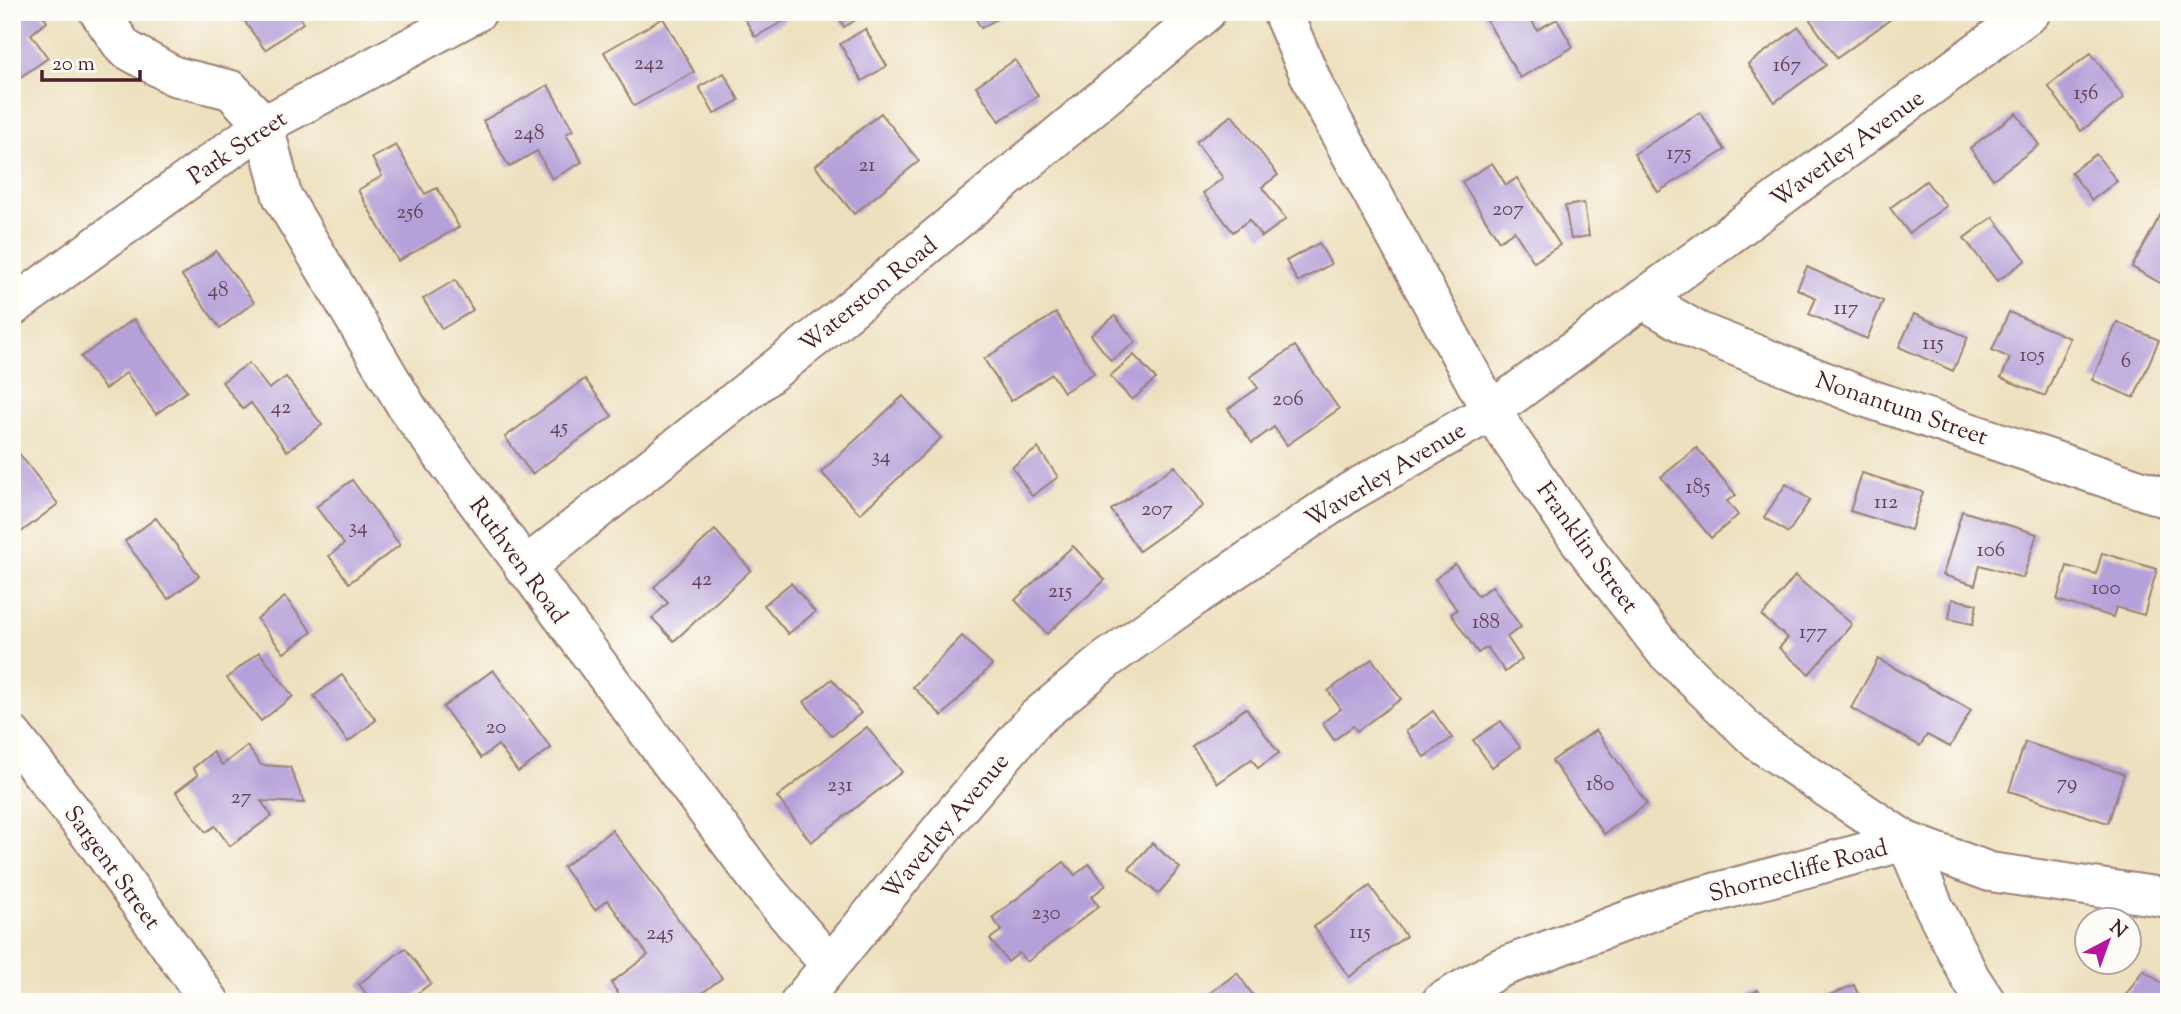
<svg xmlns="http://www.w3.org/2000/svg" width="2181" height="1014" font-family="'Sorts Mill Goudy',serif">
	<rect width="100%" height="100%" fill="#fdfcf7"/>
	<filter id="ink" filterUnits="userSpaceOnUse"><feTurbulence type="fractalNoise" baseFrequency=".0143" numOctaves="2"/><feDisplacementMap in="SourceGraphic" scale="14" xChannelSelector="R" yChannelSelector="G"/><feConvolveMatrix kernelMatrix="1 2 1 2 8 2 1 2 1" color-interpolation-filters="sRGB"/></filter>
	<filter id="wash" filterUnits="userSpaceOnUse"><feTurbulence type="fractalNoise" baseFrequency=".00686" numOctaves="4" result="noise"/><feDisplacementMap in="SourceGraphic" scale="28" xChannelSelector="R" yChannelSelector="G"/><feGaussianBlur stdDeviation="1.57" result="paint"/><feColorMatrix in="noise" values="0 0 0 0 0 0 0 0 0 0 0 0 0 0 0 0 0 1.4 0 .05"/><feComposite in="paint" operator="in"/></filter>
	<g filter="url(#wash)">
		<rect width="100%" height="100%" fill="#ede0be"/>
		<g id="blocks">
			<g fill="#b5a1d9">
				<polygon points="12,12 41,12 47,22 31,34 48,58 12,83 12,17 14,16"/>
				<polygon points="238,12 296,12 303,23 265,50"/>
				<polygon points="741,12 800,12 755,37"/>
				<polygon points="836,12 869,12 844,27"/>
				<polygon points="972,12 1009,12 981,28"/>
				<polygon points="1482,12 1527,12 1537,30 1557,19 1573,47 1520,78"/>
				<polygon points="1821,12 1892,12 1895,16 1837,58 1810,20"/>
				<polygon points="663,18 694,72 634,106 604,52"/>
				<polygon points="1799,27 1826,65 1775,102 1748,64"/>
				<polygon points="865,29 887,66 862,81 840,44"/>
				<polygon points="2091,53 2124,98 2081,131 2048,86"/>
				<polygon points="1015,60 1038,96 999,121 976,86"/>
				<polygon points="724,73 739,100 714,114 699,87"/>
				<polygon points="548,85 573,130 566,134 582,162 552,179 537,151 509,167 483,121"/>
				<polygon points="1700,112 1725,150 1658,192 1634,154"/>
				<polygon points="881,113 919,161 854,214 815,166"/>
				<polygon points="2016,113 2039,145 1993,179 1970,148"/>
				<polygon points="1232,115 1278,175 1262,187 1286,219 1262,237 1249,220 1233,232 1203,193 1223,178 1196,142"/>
				<polygon points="396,145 425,194 437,188 459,227 398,261 358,190 382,176 372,158"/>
				<polygon points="2096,154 2117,181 2092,200 2071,172"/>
				<polygon points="1492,163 1506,185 1517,178 1560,245 1534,262 1514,231 1499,241 1462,182"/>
				<polygon points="1926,181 1946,206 1909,233 1890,208"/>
				<polygon points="1584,203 1589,236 1571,239 1565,206"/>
				<polygon points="2161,214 2169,219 2169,288 2132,267"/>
				<polygon points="1993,217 2026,260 1997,281 1964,238"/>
				<polygon points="1319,243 1331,264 1298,282 1286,261"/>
				<polygon points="216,251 254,302 220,328 182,276"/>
				<polygon points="1807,267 1883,301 1867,339 1809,314 1816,298 1797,289"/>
				<polygon points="455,280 473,310 442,329 423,299"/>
				<polygon points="2009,312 2070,338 2045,396 2001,378 2010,358 1992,350"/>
				<polygon points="1056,313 1094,373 1064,392 1052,374 1011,401 984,359"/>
				<polygon points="1914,314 1968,337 1953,371 1899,347"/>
				<polygon points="1115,316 1136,342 1111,361 1091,335"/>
				<polygon points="134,319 187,391 156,414 126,373 105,389 81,357"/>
				<polygon points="2117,322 2159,340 2134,398 2092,380"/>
				<polygon points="1295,346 1339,409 1287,445 1274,427 1252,443 1228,409 1258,388 1250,377"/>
				<polygon points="1134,355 1156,379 1132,400 1110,376"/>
				<polygon points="249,363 269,389 286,377 322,425 287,451 251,403 243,409 222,382"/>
				<polygon points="585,379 612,416 532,474 505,437"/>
				<polygon points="903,396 941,438 860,514 821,472"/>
				<polygon points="15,448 58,504 12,539 12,451"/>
				<polygon points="1038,448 1058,477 1032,496 1012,467"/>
				<polygon points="1697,448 1736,495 1727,501 1738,515 1711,538 1661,477"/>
				<polygon points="1175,466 1203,506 1139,551 1111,510"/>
				<polygon points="1862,473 1923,492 1911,530 1850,511"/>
				<polygon points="352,480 400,545 349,583 329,556 344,544 316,507"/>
				<polygon points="1786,484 1810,500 1788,533 1764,517"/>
				<polygon points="1962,511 2037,534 2023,578 1980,565 1975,585 1943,575"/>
				<polygon points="156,518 199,576 168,599 125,541"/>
				<polygon points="715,530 751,570 674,641 652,618 668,603 654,587"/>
				<polygon points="1073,546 1105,580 1047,634 1015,600"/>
				<polygon points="2102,553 2157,569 2144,615 2116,607 2113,617 2057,600 2067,566 2096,574"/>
				<polygon points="1455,564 1478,596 1492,586 1521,627 1507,637 1522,659 1505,672 1487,647 1478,653 1451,614 1457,610 1435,579"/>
				<polygon points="1795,576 1852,624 1809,674 1779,648 1788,638 1762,616"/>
				<polygon points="791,583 815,612 788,634 764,605"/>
				<polygon points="285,597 312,632 284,653 257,619"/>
				<polygon points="1952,599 1977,604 1973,624 1949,619"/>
				<polygon points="962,636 992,665 942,716 913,687"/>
				<polygon points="259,652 293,696 261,721 227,678"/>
				<polygon points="1372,659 1401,699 1357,731 1353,726 1334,740 1322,723 1341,709 1328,691"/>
				<polygon points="1878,659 1971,710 1950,747 1927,735 1920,746 1851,708"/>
				<polygon points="493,670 551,748 518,772 498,745 481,758 443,707"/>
				<polygon points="342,675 376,720 348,742 314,696"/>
				<polygon points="832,679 861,713 832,736 804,702"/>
				<polygon points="1246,708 1279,753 1258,768 1252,759 1218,783 1192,747"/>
				<polygon points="1433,711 1452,738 1424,757 1406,731"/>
				<polygon points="1501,721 1520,747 1492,767 1473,740"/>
				<polygon points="867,727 902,772 811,842 777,797"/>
				<polygon points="1596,730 1647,804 1604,834 1552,761"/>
				<polygon points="2025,742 2124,774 2108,823 2009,791"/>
				<polygon points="247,746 261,765 290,767 304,803 261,801 272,816 230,846 215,826 206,832 176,792 198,775 193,768 213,752 222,765"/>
				<polygon points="612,830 722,978 690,1002 624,1002 611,983 648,955 607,900 595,910 563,867"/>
				<polygon points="1152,843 1180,868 1158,894 1129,869"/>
				<polygon points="1064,862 1075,875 1089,864 1106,885 1091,897 1099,906 1027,962 1019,953 1008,962 990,939 1002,930 992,918"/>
				<polygon points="1370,886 1406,936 1349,977 1314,927"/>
				<polygon points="405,948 431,983 406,1002 372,1002 359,984"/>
				<polygon points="2143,970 2169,988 2169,1002 2121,1002"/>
				<polygon points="1237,973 1258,1002 1198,1002"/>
				<polygon points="1854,985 1862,1002 1824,1002 1822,998"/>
				<polygon points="1758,990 1763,1002 1732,1002"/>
			</g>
		</g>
	</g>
	<g filter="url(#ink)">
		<use href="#blocks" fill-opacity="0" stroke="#9c8074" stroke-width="2"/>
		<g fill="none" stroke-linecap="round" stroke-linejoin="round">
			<g stroke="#9c8074" stroke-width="42">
				<g id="minor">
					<polyline points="99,12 124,48 174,76 231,90 264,125 282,196 408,409 762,885 829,964"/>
					<polyline points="1282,12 1316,90 1491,411 1579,540 1664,650 1760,743 1906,841 1934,907 1971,979 1986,1002"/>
					<polyline points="1642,299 1697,331 1864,397 2169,499"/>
					<polyline points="12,307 264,125 477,12"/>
					<polyline points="524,568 835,322 1206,12"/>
					<polyline points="12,735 99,846 210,1002"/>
					<polyline points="800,1002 956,811 1036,718 1106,660 1197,595 1350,492 1491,411 2031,12"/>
					<polyline points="1441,1002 1500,968 1669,905 1906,841 1990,872 2169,898"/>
				</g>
			</g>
			<use href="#minor" stroke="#fff" stroke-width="38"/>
		</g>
	</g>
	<g text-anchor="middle" stroke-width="7" stroke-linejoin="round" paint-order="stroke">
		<g font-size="21" fill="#654056">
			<text x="649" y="69">242</text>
			<text x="1787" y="71">167</text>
			<text x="2086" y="99">156</text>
			<text x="529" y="139">248</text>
			<text x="1679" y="159">175</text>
			<text x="867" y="171">21</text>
			<text x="1508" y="215">207</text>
			<text x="410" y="218">256</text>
			<text x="218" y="296">48</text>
			<text x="1846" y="314">117</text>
			<text x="1933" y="349">115</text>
			<text x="2032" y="361">105</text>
			<text x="2126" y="367">6</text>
			<text x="1288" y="405">206</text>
			<text x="281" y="413">42</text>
			<text x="559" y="433">45</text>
			<text x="881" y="462">34</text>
			<text x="1698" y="493">185</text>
			<text x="1886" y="508">112</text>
			<text x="1157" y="515">207</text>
			<text x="358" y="533">34</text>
			<text x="1991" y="556">106</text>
			<text x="702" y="585">42</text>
			<text x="2106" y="594">100</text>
			<text x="1060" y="597">215</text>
			<text x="1486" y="628">188</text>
			<text x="1813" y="638">177</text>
			<text x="496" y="733">20</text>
			<text x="2067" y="789">79</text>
			<text x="1600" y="790">180</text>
			<text x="840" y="791">231</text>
			<text x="241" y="803">27</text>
			<text x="1046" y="919">230</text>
			<text x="1360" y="938">115</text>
			<text x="660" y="939">245</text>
		</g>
		<g font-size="24" fill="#4a1f2b" stroke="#fdfcf7">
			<text transform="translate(237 147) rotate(-34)" y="8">Park Street</text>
			<text transform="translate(1847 148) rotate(-36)" y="8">Waverley Avenue</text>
			<text transform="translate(868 294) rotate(-39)" y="8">Waterston Road</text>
			<text transform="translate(1902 408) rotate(19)" y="8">Nonantum Street</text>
			<text transform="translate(1385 474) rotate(-31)" y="8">Waverley Avenue</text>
			<text transform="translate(1588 547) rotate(54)" y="8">Franklin Street</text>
			<text transform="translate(519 560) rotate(54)" y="8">Ruthven Road</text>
			<text transform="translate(945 826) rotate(-50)" y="8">Waverley Avenue</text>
			<text transform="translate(113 867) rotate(54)" y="8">Sargent Street</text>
			<text transform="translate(1798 870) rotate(-15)" y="8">Shornecliffe Road</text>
		</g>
	</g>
	<rect width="2181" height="1014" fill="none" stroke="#fdfcf7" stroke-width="42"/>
	<g transform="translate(2108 941) rotate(41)"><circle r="33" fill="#fdfcf7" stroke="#b5a4a5" stroke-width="2"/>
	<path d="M0-5L12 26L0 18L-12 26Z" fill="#b5179e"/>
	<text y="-10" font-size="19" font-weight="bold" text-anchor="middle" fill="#4a1f2b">N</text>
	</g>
	<path d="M42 70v10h98v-10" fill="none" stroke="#4a1f2b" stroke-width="3.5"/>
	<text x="52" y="70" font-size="21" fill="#4a1f2b" stroke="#fdfcf7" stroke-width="5" paint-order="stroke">20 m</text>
</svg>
